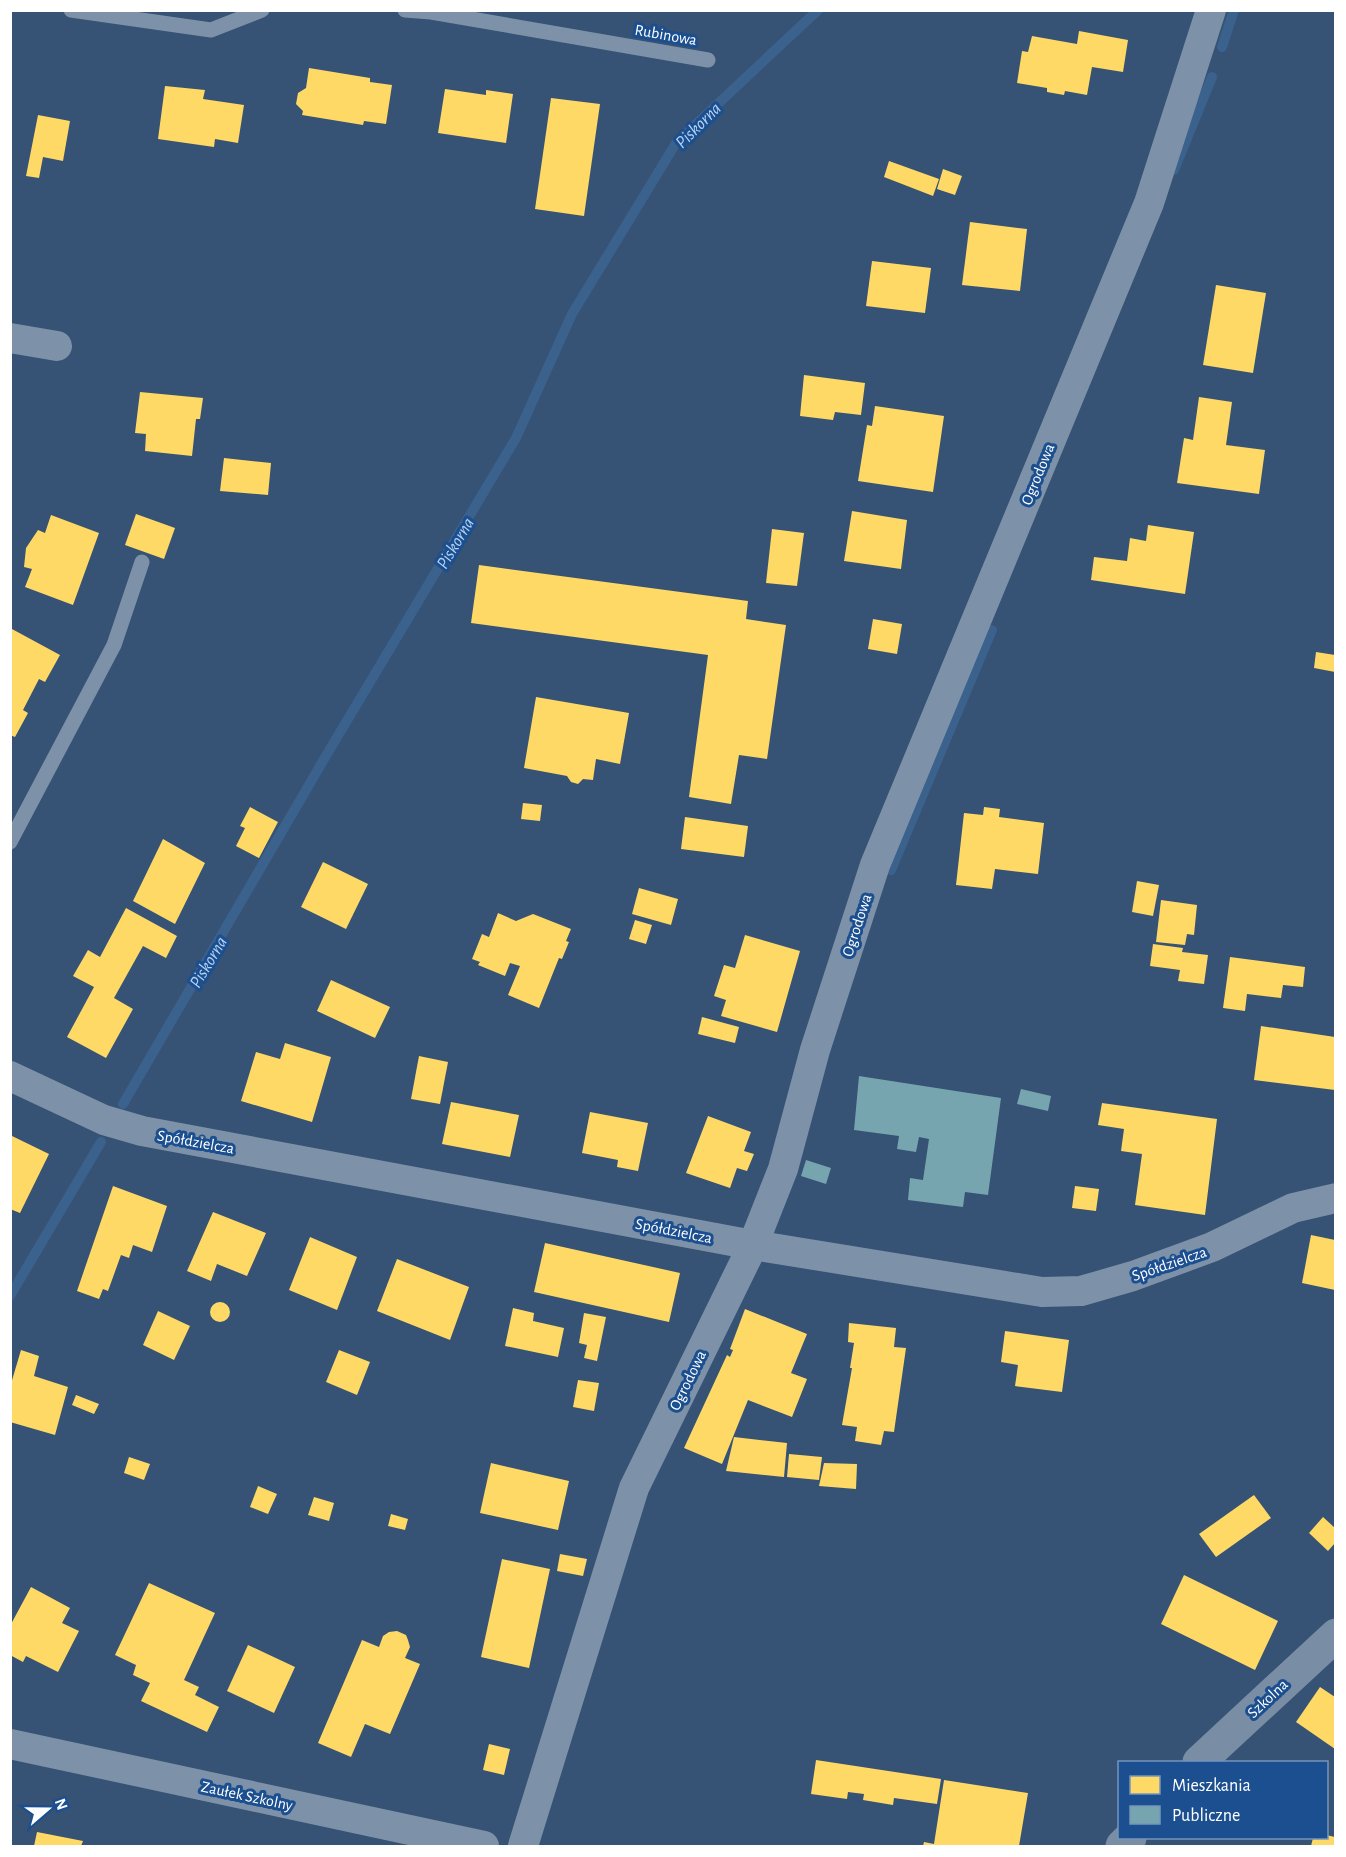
<svg xmlns="http://www.w3.org/2000/svg" width="1346" height="1857" font-family="'Alegreya Sans',sans-serif">
	<rect width="100%" height="100%" fill="#365274"/>
	<g fill="#ffd966">
		<polygon points="1079,31 1128,40 1123,72 1092,67 1087,95 1065,91 1064,95 1047,92 1047,88 1017,83 1022,51 1028,52 1032,36 1077,44"/>
		<polygon points="309,68 370,78 370,82 392,85 386,124 364,121 363,125 302,115 303,111 296,104 298,93 306,88"/>
		<polygon points="165,86 205,90 203,99 244,105 238,143 215,139 214,147 158,139"/>
		<polygon points="445,89 486,95 486,90 513,94 506,143 438,133"/>
		<polygon points="551,98 600,104 584,216 535,209"/>
		<polygon points="38,115 70,121 63,161 43,157 39,178 26,176"/>
		<polygon points="889,161 939,179 933,196 884,177"/>
		<polygon points="943,169 962,176 955,195 937,189"/>
		<polygon points="970,222 1027,229 1020,291 962,285"/>
		<polygon points="872,261 931,268 925,313 866,306"/>
		<polygon points="1216,285 1266,293 1253,373 1203,365"/>
		<polygon points="804,375 865,383 861,415 835,412 833,420 800,416"/>
		<polygon points="140,392 203,398 200,419 196,419 192,456 145,451 146,434 135,433"/>
		<polygon points="1199,397 1232,402 1226,445 1265,450 1259,494 1177,483 1184,438 1193,440"/>
		<polygon points="875,406 944,416 933,492 858,481 867,425 872,426"/>
		<polygon points="224,458 271,463 268,495 220,491"/>
		<polygon points="852,511 907,520 901,569 844,561"/>
		<polygon points="136,514 175,528 164,559 125,545"/>
		<polygon points="51,515 99,533 73,605 25,587 32,569 24,567 26,548 38,530 45,533"/>
		<polygon points="1148,525 1194,532 1185,594 1091,580 1094,557 1127,561 1130,538 1146,541"/>
		<polygon points="772,529 804,533 797,586 766,583"/>
		<polygon points="479,565 748,601 746,619 786,625 767,759 739,755 731,804 689,797 708,655 471,623"/>
		<polygon points="873,619 902,624 897,654 868,649"/>
		<polygon points="12,629 60,655 45,682 39,679 23,710 28,713 15,737 10,735 10,632"/>
		<polygon points="1316,652 1335,655 1335,672 1314,668"/>
		<polygon points="536,697 629,713 620,764 596,759 593,780 583,779 578,784 571,782 567,776 524,768"/>
		<polygon points="523,803 542,805 540,821 521,819"/>
		<polygon points="250,807 278,822 259,858 236,846 245,828 240,826"/>
		<polygon points="984,807 1000,809 999,817 1044,823 1038,874 995,869 992,889 956,885 964,813 983,815"/>
		<polygon points="685,817 748,826 744,857 681,849"/>
		<polygon points="163,839 205,863 175,924 133,901"/>
		<polygon points="323,862 368,884 346,929 301,907"/>
		<polygon points="1137,881 1159,885 1153,916 1132,912"/>
		<polygon points="639,888 678,899 671,925 632,914"/>
		<polygon points="1161,900 1197,905 1194,935 1187,934 1185,945 1156,942"/>
		<polygon points="126,908 177,936 166,958 143,946 114,998 133,1009 106,1058 67,1037 94,987 73,976 88,950 100,957"/>
		<polygon points="498,913 516,921 533,914 571,929 566,941 569,942 562,959 559,958 539,1008 508,995 520,966 510,963 505,976 478,965 480,962 472,959 482,934 489,937"/>
		<polygon points="635,920 652,925 646,944 629,939"/>
		<polygon points="745,935 800,951 777,1032 721,1016 726,1000 714,996 724,965 735,968"/>
		<polygon points="1153,944 1183,948 1182,952 1208,955 1204,984 1178,981 1180,970 1150,966"/>
		<polygon points="1230,957 1305,967 1303,987 1283,985 1281,998 1247,994 1245,1011 1223,1008"/>
		<polygon points="331,980 390,1007 375,1038 317,1011"/>
		<polygon points="702,1017 739,1027 735,1043 698,1034"/>
		<polygon points="1261,1026 1335,1037 1335,1090 1254,1080"/>
		<polygon points="285,1043 331,1057 312,1122 241,1101 256,1052 280,1059"/>
		<polygon points="419,1056 448,1062 440,1104 411,1099"/>
		<polygon points="451,1102 519,1115 510,1157 442,1144"/>
		<polygon points="1102,1103 1217,1119 1205,1215 1135,1205 1142,1154 1121,1151 1124,1129 1098,1125"/>
		<polygon points="590,1112 648,1123 638,1171 617,1167 618,1160 582,1153"/>
		<polygon points="708,1116 751,1132 744,1151 754,1154 747,1171 737,1168 730,1188 686,1173"/>
		<polygon points="10,1135 49,1154 20,1213 10,1209"/>
		<polygon points="113,1186 167,1206 152,1252 133,1245 129,1258 121,1255 108,1291 103,1289 99,1299 77,1291"/>
		<polygon points="1075,1186 1099,1189 1096,1211 1072,1208"/>
		<polygon points="213,1212 266,1233 247,1276 217,1264 211,1281 187,1271"/>
		<polygon points="1311,1235 1335,1240 1335,1290 1302,1283"/>
		<polygon points="310,1237 357,1257 337,1310 289,1290"/>
		<polygon points="545,1243 680,1273 669,1322 534,1292"/>
		<polygon points="397,1259 469,1287 450,1340 377,1311"/>
		<circle cx="220" cy="1312" r="10"/>
		<polygon points="513,1308 534,1313 533,1321 564,1328 558,1357 505,1346"/>
		<polygon points="745,1309 807,1334 791,1373 807,1379 792,1417 748,1400 722,1464 684,1448 727,1355 730,1357 733,1350 730,1349"/>
		<polygon points="158,1311 190,1326 174,1360 143,1345"/>
		<polygon points="584,1313 606,1317 597,1361 584,1358 587,1345 579,1343"/>
		<polygon points="849,1323 896,1328 894,1347 906,1348 894,1432 884,1431 881,1445 855,1441 857,1427 842,1425 852,1368 850,1368 854,1343 848,1342"/>
		<polygon points="1005,1331 1069,1340 1062,1392 1015,1386 1018,1365 1001,1362"/>
		<polygon points="21,1350 39,1356 34,1376 68,1387 55,1435 10,1422 10,1387"/>
		<polygon points="339,1350 370,1362 357,1395 326,1382"/>
		<polygon points="578,1380 599,1383 594,1411 573,1407"/>
		<polygon points="76,1395 99,1404 94,1414 72,1405"/>
		<polygon points="734,1437 787,1443 784,1477 726,1471"/>
		<polygon points="789,1454 822,1457 819,1480 787,1477"/>
		<polygon points="129,1457 150,1464 144,1480 124,1473"/>
		<polygon points="491,1463 569,1481 558,1530 480,1513"/>
		<polygon points="824,1463 857,1464 856,1489 819,1486"/>
		<polygon points="258,1486 277,1494 268,1514 250,1507"/>
		<polygon points="1254,1495 1271,1518 1216,1557 1199,1534"/>
		<polygon points="314,1497 334,1503 329,1521 308,1515"/>
		<polygon points="391,1514 408,1519 405,1530 388,1526"/>
		<polygon points="1323,1517 1335,1528 1335,1543 1328,1551 1309,1533"/>
		<polygon points="560,1554 587,1559 583,1576 557,1571"/>
		<polygon points="502,1559 550,1569 529,1668 481,1657"/>
		<polygon points="1184,1575 1278,1621 1255,1670 1161,1624"/>
		<polygon points="149,1583 215,1613 184,1680 199,1687 195,1695 219,1707 207,1732 141,1701 150,1683 133,1675 136,1665 115,1655"/>
		<polygon points="31,1587 70,1608 62,1623 79,1631 58,1672 26,1656 23,1662 10,1655 10,1626"/>
		<polygon points="397,1631 406,1635 408,1640 410,1647 405,1658 420,1664 390,1734 365,1724 351,1757 318,1743 362,1640 379,1647 383,1636 389,1632"/>
		<polygon points="248,1645 295,1667 274,1713 227,1691"/>
		<polygon points="1320,1687 1335,1697 1335,1749 1296,1722"/>
		<polygon points="489,1744 510,1749 504,1775 483,1770"/>
		<polygon points="816,1760 941,1779 937,1804 894,1798 893,1805 863,1800 864,1794 848,1792 847,1799 811,1794"/>
		<polygon points="944,1780 1028,1793 1019,1846 923,1846 924,1842 934,1844"/>
		<polygon points="37,1832 83,1841 81,1846 34,1846"/>
		<polygon points="1326,1835 1335,1837 1335,1846 1311,1846 1313,1838 1326,1838"/>
	</g>
	<g fill="#76a5af">
		<polygon points="859,1076 1001,1098 988,1195 965,1192 963,1207 908,1200 910,1178 923,1180 929,1139 919,1137 916,1152 897,1149 899,1136 854,1130"/>
		<polygon points="1021,1089 1051,1096 1048,1111 1017,1104"/>
		<polygon points="806,1160 831,1168 826,1184 801,1176"/>
	</g>
	<g fill="none" stroke-linecap="round" stroke-linejoin="round">
		<g stroke="#3b618d" stroke-width="10">
			<polyline points="1222,47 1234,10"/>
			<polyline points="1174,170 1212,77"/>
			<polyline points="891,870 992,630"/>
			<polyline points="123,1104 327,754 516,438 572,314 676,143 818,10"/>
			<polyline points="10,1296 101,1142"/>
		</g>
		<g stroke="#7d92a8" stroke-width="15">
			<polyline points="71,10 211,30 262,10"/>
			<polyline points="405,10 431,12 708,60"/>
			<polyline points="10,842 114,645 142,562"/>
		</g>
		<g stroke="#7d92a8" stroke-width="30">
			<polyline points="10,338 57,346"/>
			<polyline points="10,1076 104,1120 142,1131 753,1245 1042,1292 1081,1291 1133,1276 1212,1247 1293,1208 1336,1198"/>
			<polyline points="10,1744 484,1846"/>
			<polyline points="523,1846 634,1488 753,1245 783,1169 815,1050 875,865 1149,203 1211,10"/>
		</g>
		<g stroke="#798da4" stroke-width="33">
			<polyline points="1199,1762 1336,1635"/>
			<polyline points="1122,1846 1130,1838"/>
		</g>
	</g>
	<g text-anchor="middle" stroke-width="6" stroke-linejoin="round" paint-order="stroke">
		<g font-size="16" fill="#fff" stroke="#1b4f8f">
			<text transform="translate(666 34) rotate(10)" y="6">Rubinowa</text>
			<text transform="translate(1037 474) rotate(-68)" y="6">Ogrodowa</text>
			<text transform="translate(856 925) rotate(-72)" y="6">Ogrodowa</text>
			<text transform="translate(196 1141) rotate(10)" y="6">Spółdzielcza</text>
			<text transform="translate(674 1230) rotate(11)" y="6">Spółdzielcza</text>
			<text transform="translate(1169 1263) rotate(-19)" y="6">Spółdzielcza</text>
			<text transform="translate(687 1380) rotate(-64)" y="6">Ogrodowa</text>
			<text transform="translate(1267 1698) rotate(-43)" y="6">Szkolna</text>
			<text transform="translate(247 1795) rotate(12)" y="6">Zaułek Szkolny</text>
		</g>
		<g font-size="18" font-style="italic" fill="#b5d3f5" stroke="#1b4f8f">
			<text transform="translate(698 125) rotate(-45)" y="6">Piskorna</text>
			<text transform="translate(455 543) rotate(-59)" y="6">Piskorna</text>
			<text transform="translate(208 962) rotate(-59)" y="6">Piskorna</text>
		</g>
	</g>
	<rect width="1346" height="1857" fill="none" stroke="#ffffff" stroke-width="24"/>
	<rect x="1118" y="1761" width="210" height="78" fill="#1b4f8f" stroke="#7695bc" stroke-width="1.5"/>
	<rect x="1130" y="1776" width="30" height="18" fill="#ffd966" stroke="#7695bc" stroke-width="1.5"/>
	<text x="1172" y="1791" font-size="18" fill="#ffffff">Mieszkania</text>
	<rect x="1130" y="1806" width="30" height="18" fill="#76a5af" stroke="#7695bc" stroke-width="1.5"/>
	<text x="1172" y="1821" font-size="18" fill="#ffffff">Publiczne</text>
	<g transform="translate(48 1809) rotate(70)" stroke="#1b4f8f" stroke-width="4.5" paint-order="stroke">
	<path d="M0-4.5L10 22L0 15L-10 22Z" fill="#ffffff"/>
	<text y="-9" font-size="16" font-weight="bold" text-anchor="middle" fill="#ffffff">N</text>
	</g>
</svg>
